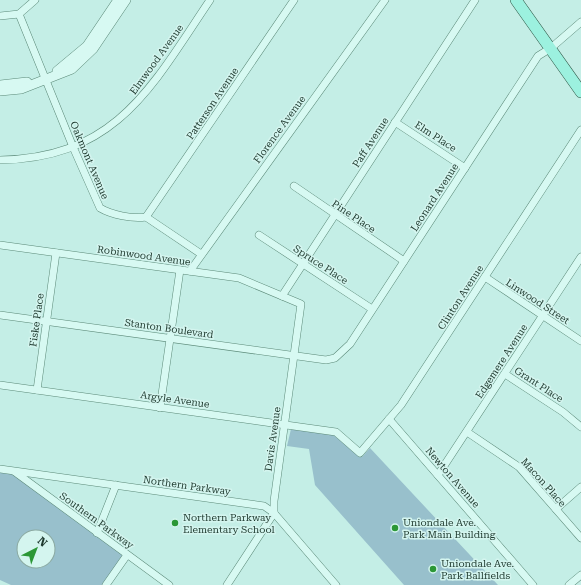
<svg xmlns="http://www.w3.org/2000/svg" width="581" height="585" font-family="'Roboto Serif',serif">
	<rect width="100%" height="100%" fill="#c4eee6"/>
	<g fill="#98c0cc" fill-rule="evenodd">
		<polygon points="291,429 332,434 362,457 370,448 498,585 404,585 315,485 309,449 287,446"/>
		<path d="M0,469l15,4 112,82 -21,30h-95l-11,-5zM24,537h24v24h-24z"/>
	</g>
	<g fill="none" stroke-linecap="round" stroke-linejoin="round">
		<g stroke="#5b8978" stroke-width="8">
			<g id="minor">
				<path d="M19,14l54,133 27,61c12,7 32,11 46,9l55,37"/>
				<polyline points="0,16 19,14 35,0"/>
				<polyline points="395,122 465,168"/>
				<path d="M0,160c117,-2 152,-74 210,-160"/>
				<polyline points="294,186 404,261"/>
				<polyline points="146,217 294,0"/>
				<polyline points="259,235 372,309"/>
				<polyline points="0,245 239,278 301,304 274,501 274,513 227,585"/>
				<polyline points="190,271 385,0"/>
				<polyline points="485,277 581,341"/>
				<polyline points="282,296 475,0"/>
				<polyline points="0,315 326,360 335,358 350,344 538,56 551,48 581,22"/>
				<polyline points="505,374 563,412 581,427"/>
				<polyline points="0,385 336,432 360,453 401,405 581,130"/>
				<polyline points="37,390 56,253"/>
				<polyline points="160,408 180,270"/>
				<polyline points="389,419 533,585"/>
				<polyline points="467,432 519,467 581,538"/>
				<polyline points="0,469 264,506 274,513 336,585"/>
				<polyline points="15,472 169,585"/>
				<polyline points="438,475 581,257"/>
				<polyline points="556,509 581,487"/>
				<polyline points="97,533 116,485"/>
				<polyline points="106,585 127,555"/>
				<polyline points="569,585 581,575"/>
			</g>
		</g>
		<g stroke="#5b8978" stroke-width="10">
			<g id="tertiary">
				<polyline points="57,71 87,46 118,0"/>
				<polyline points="0,85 27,82"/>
				<polyline points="0,91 21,89 72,69 93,49 126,0"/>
			</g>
		</g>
		<g stroke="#2f5645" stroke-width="12">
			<polyline id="primary" points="516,0 581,92"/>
		</g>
		<use href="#minor" stroke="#d7f9f2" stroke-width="7"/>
		<use href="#tertiary" stroke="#d7f9f2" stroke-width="9"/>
		<use href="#primary" stroke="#9cf1df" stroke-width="11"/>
	</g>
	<g fill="#2b9736" stroke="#d4f5ef" stroke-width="1.5">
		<circle cx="175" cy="523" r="4"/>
		<circle cx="395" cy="528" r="4"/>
		<circle cx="433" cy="569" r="4"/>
	</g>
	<g text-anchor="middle" stroke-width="3" stroke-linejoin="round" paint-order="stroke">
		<g font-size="10" fill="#1e392e" stroke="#d4f5ef">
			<text transform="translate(156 59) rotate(-54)" y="4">Elmwood Avenue</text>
			<text transform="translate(212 103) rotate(-56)" y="4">Patterson Avenue</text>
			<text transform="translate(279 129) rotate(-54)" y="4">Florence Avenue</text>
			<text transform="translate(436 136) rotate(33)" y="4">Elm Place</text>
			<text transform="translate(370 142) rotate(-57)" y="4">Paff Avenue</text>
			<text transform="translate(90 160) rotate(67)" y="4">Oakmont Avenue</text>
			<text transform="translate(434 197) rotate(-57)" y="4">Leonard Avenue</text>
			<text transform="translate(354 216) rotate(34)" y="4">Pine Place</text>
			<text transform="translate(144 255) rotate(8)" y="4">Robinwood Avenue</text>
			<text transform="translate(321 264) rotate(33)" y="4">Spruce Place</text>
			<text transform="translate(460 297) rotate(-57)" y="4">Clinton Avenue</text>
			<text transform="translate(538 301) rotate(33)" y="4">Linwood Street</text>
			<text transform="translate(36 320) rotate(-82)" y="4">Fiske Place</text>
			<text transform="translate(169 328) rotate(8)" y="4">Stanton Boulevard</text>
			<text transform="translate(501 361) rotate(-57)" y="4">Edgemere Avenue</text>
			<text transform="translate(539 384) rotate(33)" y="4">Grant Place</text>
			<text transform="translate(175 399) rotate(8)" y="4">Argyle Avenue</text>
			<text transform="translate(272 439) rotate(-82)" y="4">Davis Avenue</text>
			<text transform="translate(453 477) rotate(49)" y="4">Newton Avenue</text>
			<text transform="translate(544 482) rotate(48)" y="4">Macon Place</text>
			<text transform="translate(187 485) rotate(8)" y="4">Northern Parkway</text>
			<text transform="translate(97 520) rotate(36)" y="4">Southern Parkway</text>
		</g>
		<g font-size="10" fill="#1e392e" stroke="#d4f5ef" text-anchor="start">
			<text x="183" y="521">Northern Parkway<tspan x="183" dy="12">Elementary School</tspan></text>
			<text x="403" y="526">Uniondale Ave.<tspan x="403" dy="12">Park Main Building</tspan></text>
			<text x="441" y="567">Uniondale Ave.<tspan x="441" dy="12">Park Ballfields</tspan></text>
		</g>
	</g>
	<g transform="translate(36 549) rotate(42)"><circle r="19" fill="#d4f5ef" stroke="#8baaa2"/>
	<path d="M0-3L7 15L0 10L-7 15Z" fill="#2b9736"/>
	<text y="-6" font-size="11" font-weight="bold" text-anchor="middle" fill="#1e392e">N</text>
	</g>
</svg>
